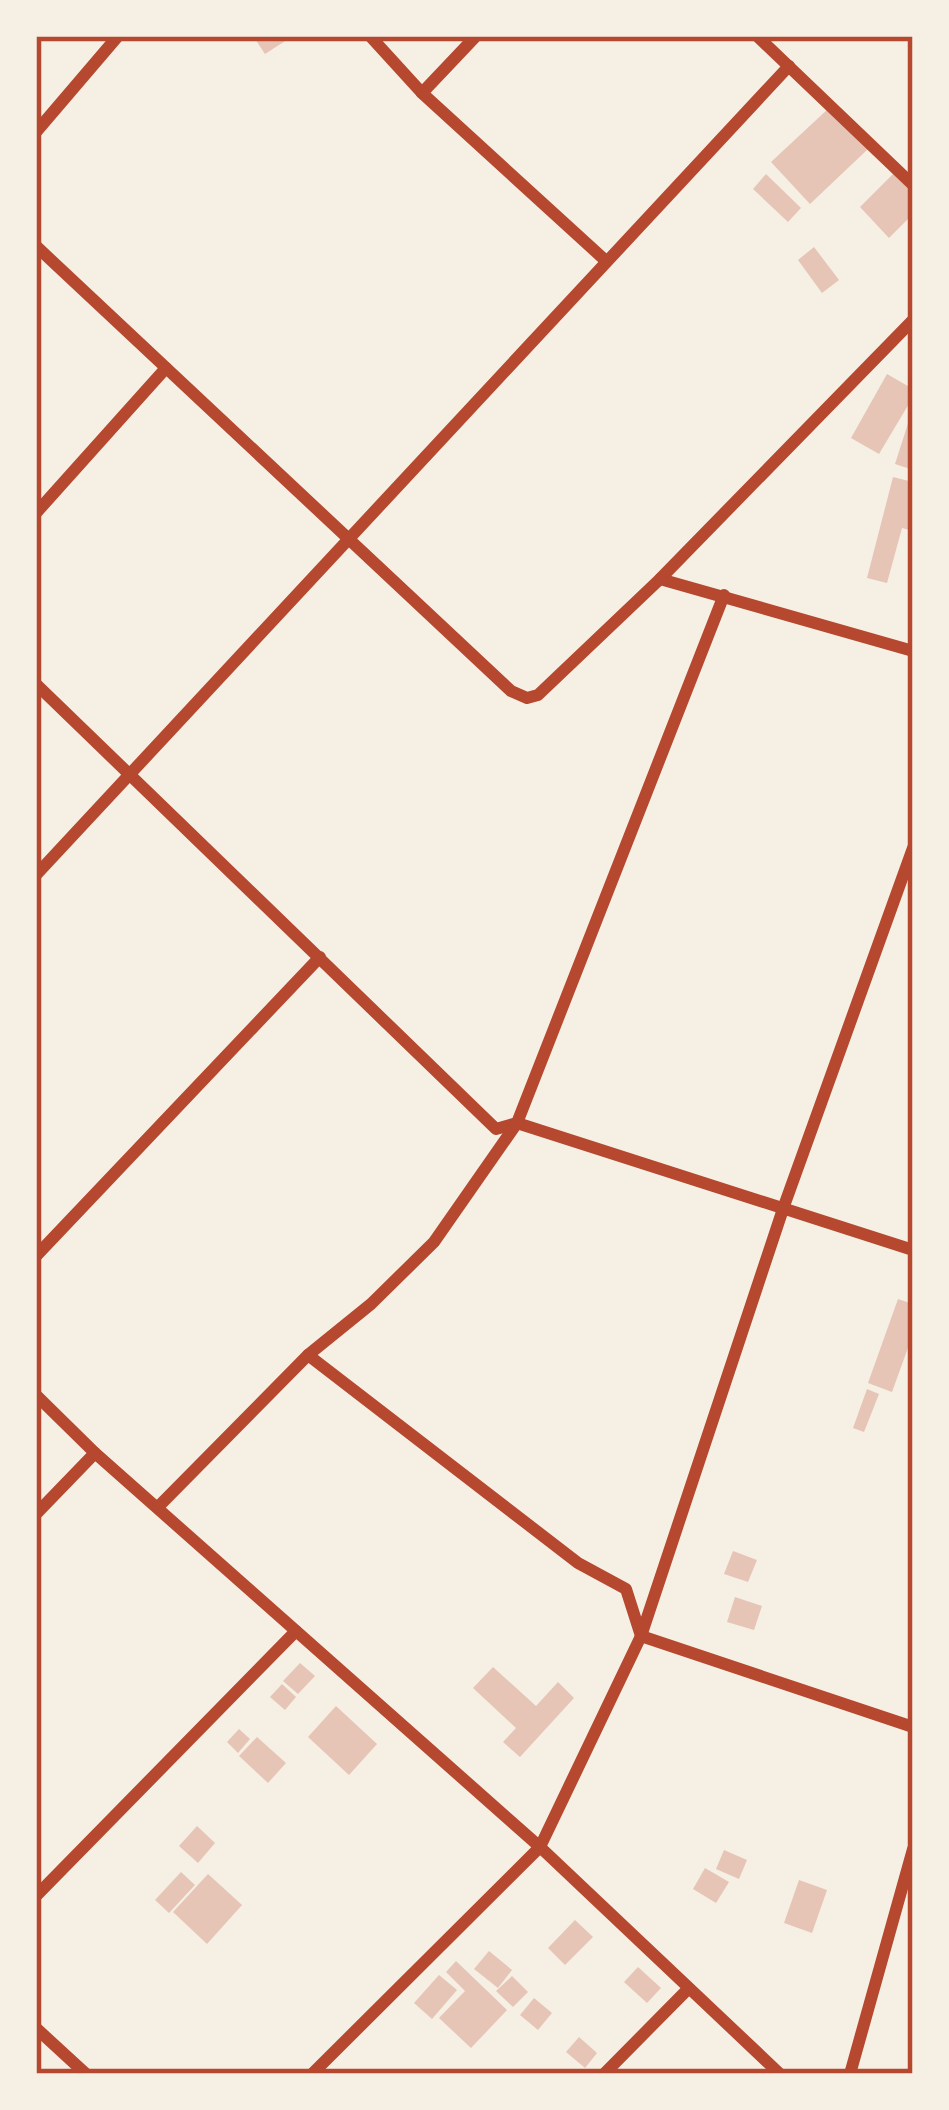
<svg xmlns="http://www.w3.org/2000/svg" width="949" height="2110" font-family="Poppins,sans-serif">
	<rect width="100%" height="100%" fill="#f6efe4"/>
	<g fill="#e6c5b7">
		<polygon points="253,36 293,36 265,54"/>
		<polygon points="829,108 868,149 810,204 771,162"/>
		<polygon points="897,170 913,186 913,214 889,238 860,207"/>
		<polygon points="766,174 801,208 788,222 753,189"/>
		<polygon points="814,247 839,280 822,293 798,260"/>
		<polygon points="887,374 913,389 913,397 879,454 851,438"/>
		<polygon points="912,411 913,411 913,470 895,464"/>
		<polygon points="893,477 913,482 913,531 902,528 887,583 867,578"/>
		<polygon points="898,1299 913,1304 913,1334 892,1392 868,1383"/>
		<polygon points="867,1389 879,1394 864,1432 853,1428"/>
		<polygon points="733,1551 757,1560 748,1582 724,1574"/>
		<polygon points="735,1597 762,1606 754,1630 727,1622"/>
		<polygon points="300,1663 315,1676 298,1694 283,1681"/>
		<polygon points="493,1667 536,1706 558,1682 574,1698 520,1757 503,1742 516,1728 473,1688"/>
		<polygon points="282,1684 296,1697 285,1710 270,1697"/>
		<polygon points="336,1706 377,1744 349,1775 308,1737"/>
		<polygon points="239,1729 250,1739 238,1753 227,1742"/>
		<polygon points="257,1737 286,1763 268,1783 239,1756"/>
		<polygon points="197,1826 215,1843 198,1863 179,1846"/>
		<polygon points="724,1850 747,1860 739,1879 716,1869"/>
		<polygon points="705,1868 729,1882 716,1903 693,1889"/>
		<polygon points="181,1872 195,1885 169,1913 155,1900"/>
		<polygon points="208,1874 242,1905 207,1944 173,1912"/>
		<polygon points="799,1880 827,1890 812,1933 784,1923"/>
		<polygon points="575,1920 593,1937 565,1965 548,1948"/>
		<polygon points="489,1951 512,1970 498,1988 474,1969"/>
		<polygon points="456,1961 507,2010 471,2048 439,2018 465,1991 446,1972"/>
		<polygon points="638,1967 661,1988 647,2003 624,1982"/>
		<polygon points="439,1975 457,1990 432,2019 414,2003"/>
		<polygon points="512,1976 528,1992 513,2007 496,1991"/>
		<polygon points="534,1998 552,2013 538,2030 520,2015"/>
		<polygon points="579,2037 597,2053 585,2068 566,2052"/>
	</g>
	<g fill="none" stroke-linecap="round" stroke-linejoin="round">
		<g stroke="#b5482f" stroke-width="12">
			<polyline points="370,36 422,93 606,261"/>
			<polyline points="757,36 913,185"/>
			<polyline points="422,93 476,36"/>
			<polyline points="36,132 118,36"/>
			<polyline points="36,246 511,691 527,698 538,695 660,579 913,320"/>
			<polyline points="36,513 166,368"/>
			<polyline points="660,579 913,651"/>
			<polyline points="36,684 496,1129 517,1123 913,1250"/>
			<polyline points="36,875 789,66"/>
			<polyline points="36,1256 320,957"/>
			<polyline points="308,1355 578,1563 626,1589 641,1636 913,1727"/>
			<polyline points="36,1395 95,1453 540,1847 780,2074"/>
			<polyline points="158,1507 308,1355 371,1304 434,1242 517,1123 724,595"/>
			<polyline points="36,1514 95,1453"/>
			<polyline points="36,1896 296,1631"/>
			<polyline points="36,2028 86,2074"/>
			<polyline points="312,2074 540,1847 641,1636 784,1206 913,848"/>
			<polyline points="604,2074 688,1989"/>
			<polyline points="850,2074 913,1849"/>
		</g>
	</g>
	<rect width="949" height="2110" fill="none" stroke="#f6efe4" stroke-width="78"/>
	<rect x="39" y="39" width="871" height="2032" fill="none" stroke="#b5482f" stroke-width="4.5"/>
</svg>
